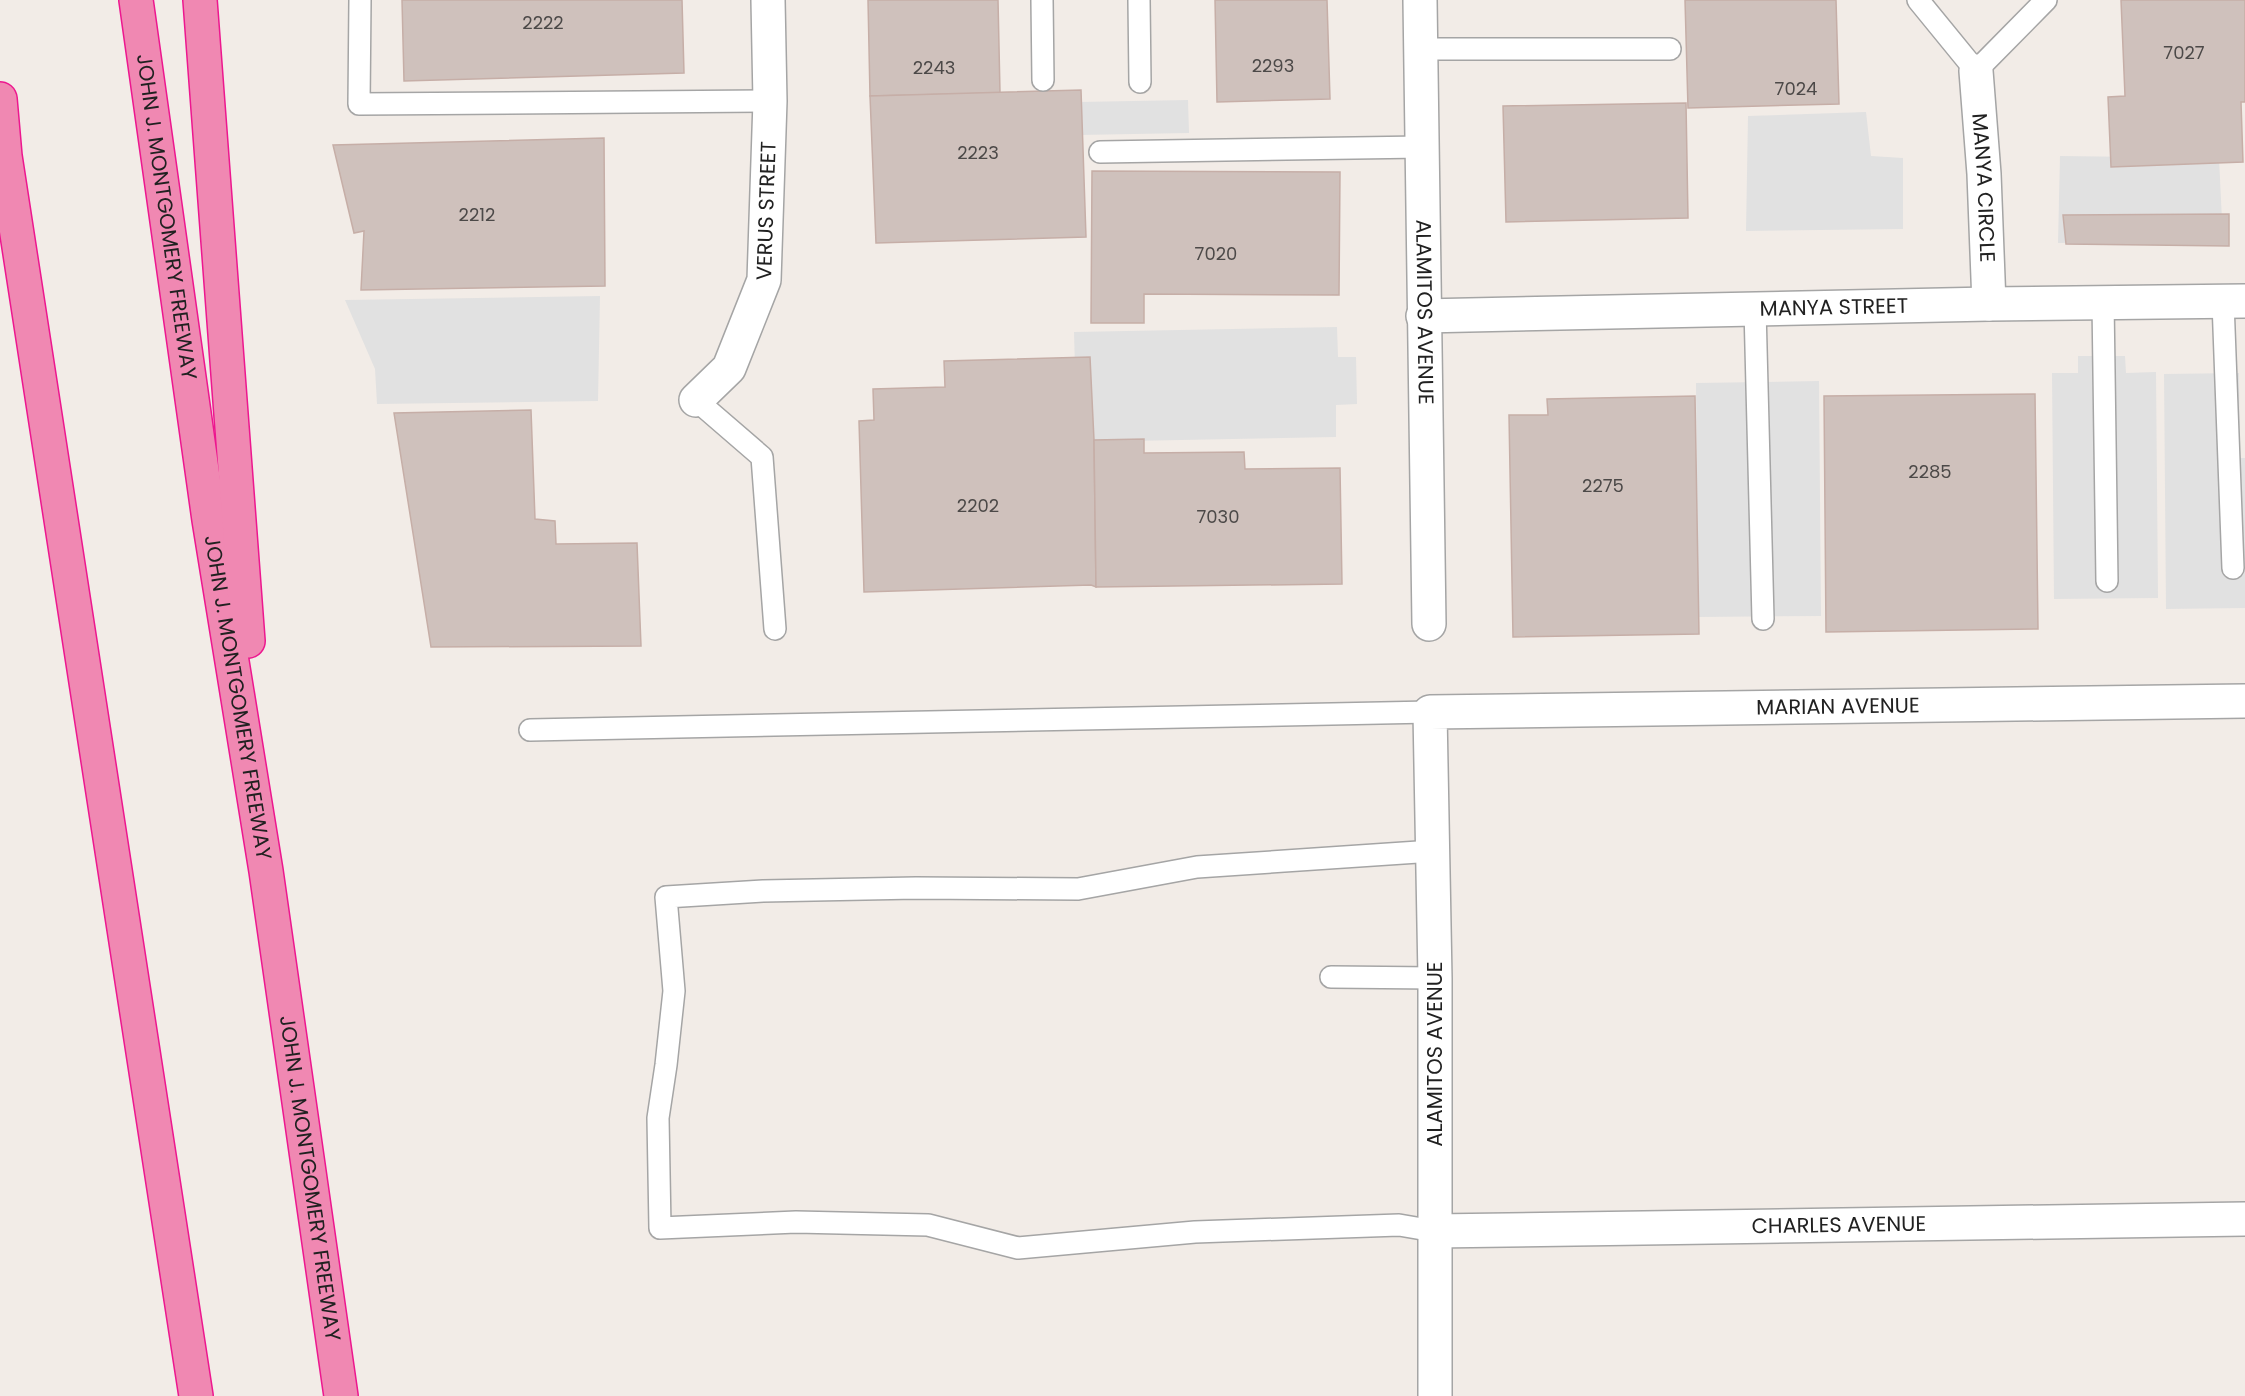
<svg xmlns="http://www.w3.org/2000/svg" width="2245" height="1396" font-family="Poppins,sans-serif">
	<rect width="100%" height="100%" fill="#f2ece7"/>
	<g fill="#e1e1e1">
		<polygon points="1188,100 1189,133 1079,135 1079,102"/>
		<polygon points="1866,112 1871,156 1903,158 1903,229 1746,231 1748,116"/>
		<polygon points="2060,156 2219,158 2223,241 2058,243"/>
		<polygon points="600,296 598,401 377,404 375,369 345,300"/>
		<polygon points="1337,327 1338,357 1356,357 1357,404 1336,405 1336,437 1077,442 1074,332"/>
		<polygon points="2078,356 2125,356 2126,373 2156,372 2158,598 2054,599 2052,373 2078,373"/>
		<polygon points="2239,373 2240,458 2245,458 2245,608 2166,609 2164,374"/>
		<polygon points="1819,381 1821,616 1698,617 1696,383"/>
	</g>
	<g fill="#cfc1bc" stroke="#c6aea7" stroke-width="1.5">
		<polygon points="402,0 682,0 684,73 404,81"/>
		<polygon points="868,0 998,0 1000,93 870,96"/>
		<polygon points="1215,0 1327,0 1330,99 1217,102"/>
		<polygon points="1685,0 1836,0 1839,104 1688,108"/>
		<polygon points="2121,0 2245,0 2245,102 2241,102 2243,162 2111,167 2108,97 2125,96"/>
		<polygon points="1081,90 1086,237 876,243 870,96"/>
		<polygon points="1686,103 1688,218 1506,222 1503,106"/>
		<polygon points="604,138 605,286 361,290 364,231 354,233 333,145"/>
		<polygon points="1092,171 1340,172 1339,295 1144,294 1144,323 1091,323"/>
		<polygon points="2229,214 2229,246 2066,244 2063,215"/>
		<polygon points="1090,357 1094,440 1096,587 1091,585 864,592 859,421 874,420 873,389 945,387 944,361"/>
		<polygon points="2035,394 2038,629 1826,632 1824,396"/>
		<polygon points="1695,396 1699,634 1513,637 1509,415 1548,415 1547,399"/>
		<polygon points="531,410 535,519 555,521 556,544 637,543 641,646 431,647 394,413"/>
		<polygon points="1144,439 1144,453 1244,452 1245,469 1340,468 1342,584 1096,587 1094,440"/>
	</g>
	<g fill="none" stroke-linecap="round" stroke-linejoin="round">
		<g stroke="#a5a5a5" stroke-width="24">
			<g id="service">
				<polyline points="360,0 359,104 770,101"/>
				<polyline points="1042,0 1043,80"/>
				<polyline points="1139,0 1140,82"/>
				<polyline points="1918,0 1976,71 2046,0"/>
				<polyline points="1421,49 1670,49"/>
				<polyline points="1100,152 1422,147"/>
				<polyline points="2103,302 2107,581"/>
				<polyline points="2223,302 2233,568"/>
				<polyline points="1755,309 1763,619"/>
				<polyline points="696,400 762,457 775,629"/>
				<polyline points="530,730 1430,712"/>
				<polyline points="1433,851 1197,867 1078,889 916,888 763,891 666,897 674,991 666,1065 658,1118 660,1228 796,1222 928,1225 1018,1248 1195,1232 1399,1225 1434,1231"/>
				<polyline points="1331,977 1435,978"/>
			</g>
		</g>
		<g stroke="#a5a5a5" stroke-width="36">
			<g id="minor">
				<path id="s1" d="M1420,0l9,624"/>
				<path id="s2" d="M1976,71l8,103 5,130"/>
				<path id="s3" d="M1423,316l566,-12 256,-3"/>
				<path id="s4" d="M696,400l33,-32 35,-88 6,-179 -2,-101"/>
				<path id="s5" d="M1434,1231l811,-12"/>
				<path id="s6" d="M1435,1396v-418l-5,-266 815,-11"/>
			</g>
		</g>
		<g stroke="#ed178f" stroke-width="36">
			<g id="motorway">
				<path id="s7" d="M136,0l73,520 57,351 75,525"/>
				<polyline points="200,0 248,641"/>
				<polyline points="0,99 5,156 196,1396"/>
			</g>
		</g>
		<use href="#service" stroke="#fff" stroke-width="21"/>
		<use href="#minor" stroke="#fff" stroke-width="33"/>
		<use href="#motorway" stroke="#f088b2" stroke-width="33"/>
	</g>
	<g text-anchor="middle" stroke-width="4.5" stroke-linejoin="round" paint-order="stroke">
		<g font-size="18" fill="#4c4948">
			<text x="543" y="29">2222</text>
			<text x="2184" y="59">7027</text>
			<text x="1273" y="72">2293</text>
			<text x="934" y="74">2243</text>
			<text x="1796" y="95">7024</text>
			<text x="978" y="159">2223</text>
			<text x="477" y="221">2212</text>
			<text x="1216" y="260">7020</text>
			<text x="1930" y="478">2285</text>
			<text x="1603" y="492">2275</text>
			<text x="978" y="512">2202</text>
			<text x="1218" y="523">7030</text>
		</g>
		<g font-size="21" fill="#212121" stroke="#fff">
			<text dy="7" stroke="none"><textPath href="#s2" startOffset="117">MANYA CIRCLE</textPath></text>
			<text dy="7" stroke="none"><textPath href="#s4" startOffset="210">VERUS STREET</textPath></text>
			<text dy="7" stroke="none"><textPath href="#s7" startOffset="219">JOHN J. MONTGOMERY FREEWAY</textPath></text>
			<text dy="7" stroke="none"><textPath href="#s3" startOffset="411">MANYA STREET</textPath></text>
			<text dy="7" stroke="none"><textPath href="#s1" startOffset="312">ALAMITOS AVENUE</textPath></text>
			<text dy="7" stroke="none"><textPath href="#s7" startOffset="705">JOHN J. MONTGOMERY FREEWAY</textPath></text>
			<text dy="7" stroke="none"><textPath href="#s6" startOffset="1092">MARIAN AVENUE</textPath></text>
			<text transform="translate(1435 1054) rotate(-90)" y="7">ALAMITOS AVENUE</text>
			<text dy="7" stroke="none"><textPath href="#s7" startOffset="1191">JOHN J. MONTGOMERY FREEWAY</textPath></text>
			<text dy="7" stroke="none"><textPath href="#s5" startOffset="405">CHARLES AVENUE</textPath></text>
		</g>
	</g>
</svg>
